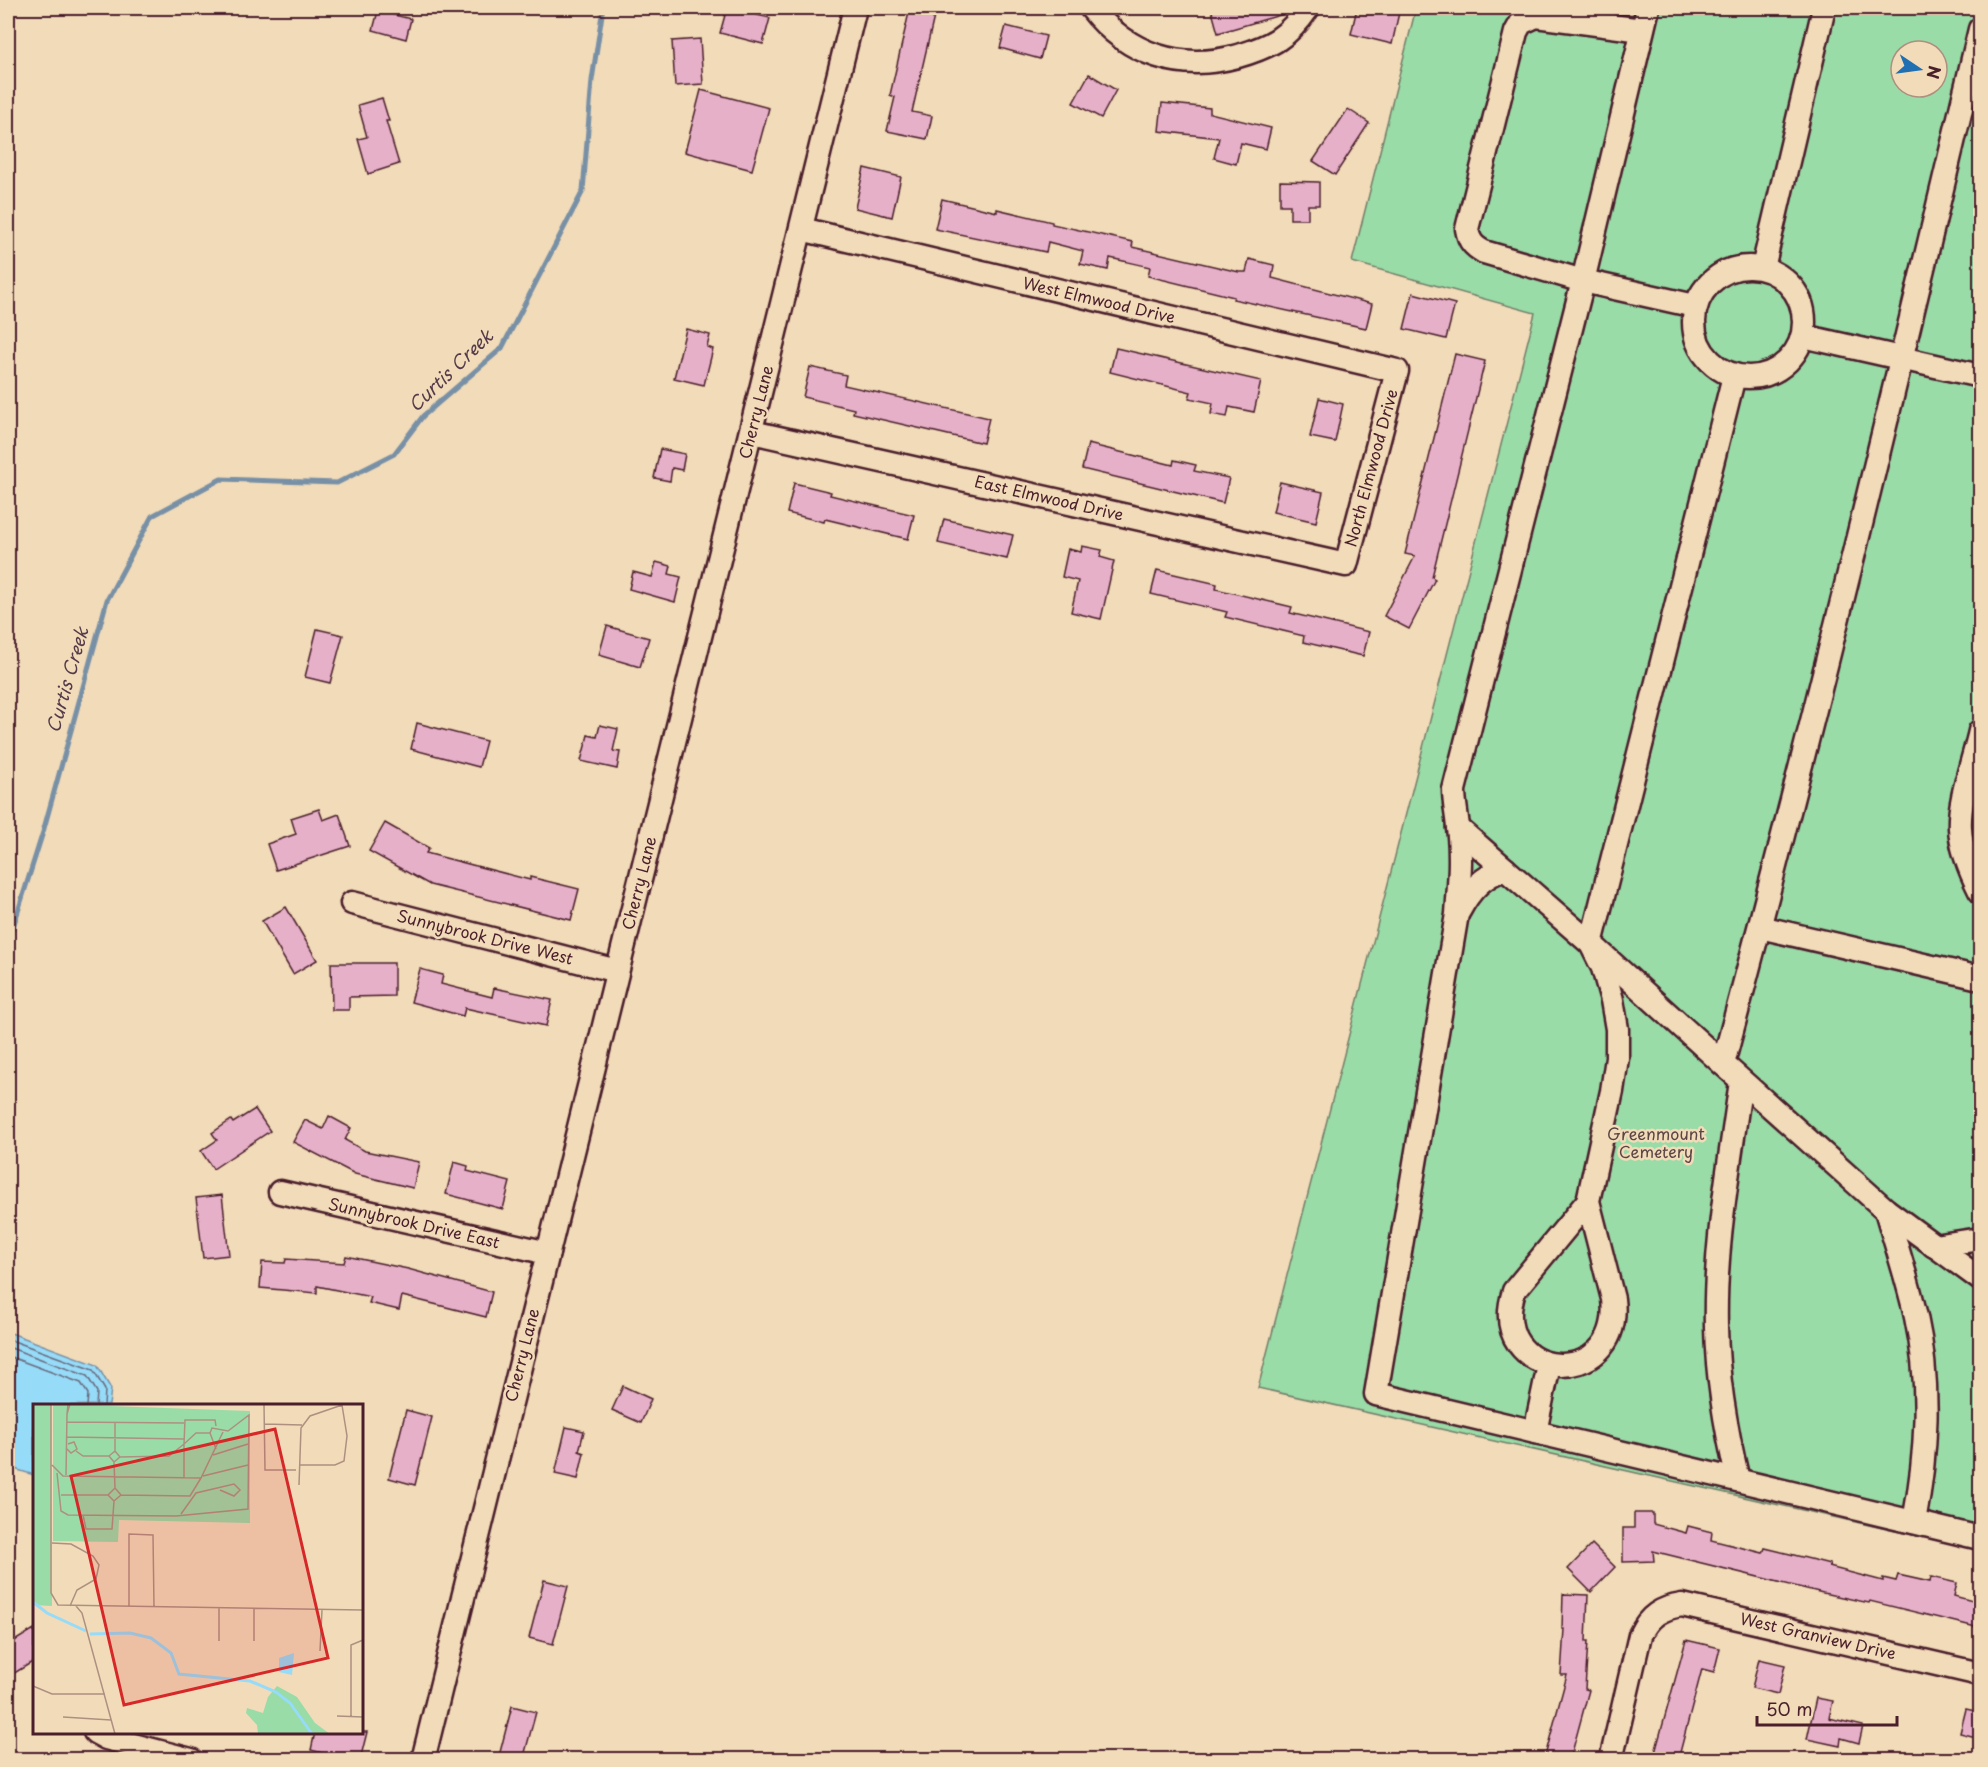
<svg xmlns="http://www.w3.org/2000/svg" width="1988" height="1767" font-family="'Playpen Sans',sans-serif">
	<rect width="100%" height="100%" fill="#f1dbb9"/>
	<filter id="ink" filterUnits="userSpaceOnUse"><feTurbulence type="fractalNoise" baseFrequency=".0167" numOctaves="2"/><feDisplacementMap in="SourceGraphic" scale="12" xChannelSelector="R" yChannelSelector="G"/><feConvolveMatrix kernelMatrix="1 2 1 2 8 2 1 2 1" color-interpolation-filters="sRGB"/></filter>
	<g filter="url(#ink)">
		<path fill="#99dca7" stroke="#727e69" stroke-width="1.5" fill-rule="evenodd" d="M1416,8h564v1542l-722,-162 277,-1075 -183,-51zM1901,51h36v36h-36z"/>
		<polygon fill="#96dbf8" stroke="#7890a6" stroke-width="1.5" points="8,1332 97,1365 111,1389 109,1405 34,1406 34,1475 8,1467"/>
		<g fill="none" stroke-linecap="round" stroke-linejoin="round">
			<g stroke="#686a7d" stroke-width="1.5">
				<polyline points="8,1339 93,1370 105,1390 104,1406"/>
				<polyline points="8,1347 87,1376 97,1392 96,1406"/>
				<polyline points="8,1356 81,1383 88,1394 87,1406"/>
			</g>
			<polyline stroke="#7890a6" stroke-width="5" points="8,943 43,832 107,600 152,516 221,479 337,483 394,454 423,416 502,348 583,191 592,80 603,8"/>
		</g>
		<g fill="#e6b0c9" stroke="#4a1f2b" stroke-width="1.5">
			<polygon points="727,8 770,18 763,44 720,33"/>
			<polygon points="910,8 936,8 912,112 932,116 927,139 887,131 895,97 890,95"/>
			<polygon points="1211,8 1291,8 1287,13 1218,33"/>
			<polygon points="1357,8 1400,8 1392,44 1351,34"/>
			<polygon points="378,11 411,19 406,39 373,30"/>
			<polygon points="1006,26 1046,36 1040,59 1000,48"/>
			<polygon points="700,39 703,84 675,86 672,41"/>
			<polygon points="1089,74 1116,90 1101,118 1073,103"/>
			<polygon points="701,90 769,108 752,170 685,152"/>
			<polygon points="382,98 389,121 386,121 399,164 368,174 358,139 367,137 358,105"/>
			<polygon points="1162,103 1210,108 1210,113 1271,128 1266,149 1241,143 1236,164 1214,158 1219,138 1159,131"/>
			<polygon points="1348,109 1369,123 1335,175 1313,161"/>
			<polygon points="864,168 901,177 892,217 855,208"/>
			<polygon points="1280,181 1319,182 1319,205 1308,205 1308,219 1290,219 1290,205 1280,205"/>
			<polygon points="942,199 997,212 997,209 1052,222 1052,224 1133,242 1132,247 1239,272 1246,272 1249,259 1274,265 1272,278 1372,304 1366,328 1233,299 1234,297 1148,276 1150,267 1110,258 1108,270 1080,264 1083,251 1048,242 1046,252 935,229"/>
			<polygon points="1413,293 1455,304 1446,339 1404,329"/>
			<polygon points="686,329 710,335 707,347 713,349 704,385 674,378"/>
			<polygon points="1116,348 1261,381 1254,412 1229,407 1227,417 1211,414 1213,403 1189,398 1191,392 1110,372"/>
			<polygon points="1455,354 1485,361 1432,577 1435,579 1409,629 1384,616 1415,556 1405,554"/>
			<polygon points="810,367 846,375 844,385 989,418 983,443 853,413 854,409 803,397"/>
			<polygon points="1319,398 1343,404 1335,442 1310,437"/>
			<polygon points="1088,444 1173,465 1174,460 1196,465 1194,471 1229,478 1223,503 1082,469"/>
			<polygon points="660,449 685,454 682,470 672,468 670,481 654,478"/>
			<polygon points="1280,482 1323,492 1316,522 1273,512"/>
			<polygon points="794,483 831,492 830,495 914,515 908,539 825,519 824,522 787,513"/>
			<polygon points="944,519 1013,535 1007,559 938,543"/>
			<polygon points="1082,546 1102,550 1100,557 1114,561 1101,619 1071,612 1078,581 1062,577 1068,549 1081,552"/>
			<polygon points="656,562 671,566 669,574 681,577 675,602 629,589 633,572 652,577"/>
			<polygon points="1157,570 1217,584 1216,589 1292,607 1290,613 1369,632 1363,656 1303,642 1304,636 1225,617 1227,612 1151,594"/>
			<polygon points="607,626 649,638 640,667 599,655"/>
			<polygon points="317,629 343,635 330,683 305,677"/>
			<polygon points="417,723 486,741 479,767 411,749"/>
			<polygon points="600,725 618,729 613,751 620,752 617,769 581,761 588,735 597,737"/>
			<polygon points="319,809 323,820 339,814 350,846 276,870 267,844 296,834 291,818"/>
			<polygon points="385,823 429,848 426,853 530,880 530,877 579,889 571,920 430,885 369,851"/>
			<polygon points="286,907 317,960 293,974 262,921"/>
			<polygon points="331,963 394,963 394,996 349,997 349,1010 332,1010"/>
			<polygon points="420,969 443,975 441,984 492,997 494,988 552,1000 546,1026 465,1008 463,1016 411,1002"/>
			<polygon points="255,1109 270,1131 213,1169 201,1151 217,1140 212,1133 231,1120 233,1123"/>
			<polygon points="329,1116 351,1128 345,1140 365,1151 419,1162 413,1188 355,1174 293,1142 305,1120 323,1129"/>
			<polygon points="454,1162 468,1166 467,1171 510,1182 503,1209 446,1194"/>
			<polygon points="222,1195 229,1255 203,1258 196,1198"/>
			<polygon points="346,1256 408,1269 492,1292 486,1317 402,1296 399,1310 369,1303 371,1297 317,1286 317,1293 260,1288 262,1262 285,1263 286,1259 344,1263"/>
			<polygon points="623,1386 651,1399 641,1423 612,1410"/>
			<polygon points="406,1410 432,1417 415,1485 389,1478"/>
			<polygon points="566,1427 584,1431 579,1451 584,1453 578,1479 555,1474"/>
			<polygon points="1634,1513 1653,1513 1653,1524 1686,1533 1688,1526 1712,1532 1711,1540 1763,1553 1765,1548 1790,1554 1830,1564 1829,1567 1883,1581 1883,1578 1896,1581 1898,1575 1930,1582 1931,1577 1957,1583 1954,1596 1980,1603 1980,1628 1870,1601 1869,1603 1823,1593 1653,1551 1654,1561 1623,1562 1623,1528 1634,1528"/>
			<polygon points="1592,1544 1615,1567 1591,1592 1568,1569"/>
			<polygon points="544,1580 568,1586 553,1644 529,1638"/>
			<polygon points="1563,1594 1588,1595 1586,1641 1588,1641 1585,1689 1589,1690 1570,1760 1544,1760 1567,1675 1561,1675 1564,1629 1562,1629"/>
			<polygon points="34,1629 34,1661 8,1677 8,1645"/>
			<polygon points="1686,1640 1720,1648 1714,1672 1702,1669 1678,1760 1653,1760"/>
			<polygon points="1759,1659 1785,1665 1778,1694 1752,1688"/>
			<polygon points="1816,1698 1833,1701 1829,1718 1863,1726 1859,1743 1841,1738 1840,1746 1807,1739"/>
			<polygon points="512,1706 536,1712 523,1760 498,1760"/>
			<polygon points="1966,1709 1980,1712 1980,1738 1960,1733"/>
			<polygon points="315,1732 367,1732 360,1760 349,1760 311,1750"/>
		</g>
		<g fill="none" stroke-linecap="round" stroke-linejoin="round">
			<g stroke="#4a1f2b" stroke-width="27">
				<g id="minor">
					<path d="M1091,8c37,47 89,64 147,48 34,-10 50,-19 70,-48"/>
					<path d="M1648,8l-65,273 -129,509c0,13 3,25 4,38 4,28 1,58 -1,86l-81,480 604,144"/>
					<path d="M1980,29c-82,346 -165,692 -257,1035l163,146 94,69"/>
					<path d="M1642,30l-106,-14 -15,7 -5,9 -49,197c2,12 6,17 17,23l99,29 112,25"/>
					<circle cx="1749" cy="322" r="55"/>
					<polyline points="1763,268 1824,8"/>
					<polyline points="1803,336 1980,376"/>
					<polyline points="752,432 1346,565 1397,371 801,229"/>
					<path d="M1980,731c-6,28 -22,70 -20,97 1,21 11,45 20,63"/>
					<path d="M1458,828l133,116 12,24 9,32 5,29v29l-5,33 -24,110 25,98c11,95 -128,83 -99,-8l74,-90"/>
					<polyline points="352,903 617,971"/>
					<path d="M1459,911c11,-21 24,-35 46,-42"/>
					<polyline points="1760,927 1980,978"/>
					<polyline points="1723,1064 1591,944 1734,376"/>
					<polyline points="280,1192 548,1253"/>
					<path d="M1886,1210c10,35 22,71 30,107 15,69 11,136 -2,205"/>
					<polyline points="1934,1246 1980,1239"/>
					<polyline points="1535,1432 1549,1365"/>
					<path d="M1738,1480c-12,-50 -21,-101 -22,-153 -2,-82 14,-165 25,-246"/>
					<polyline points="95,1732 106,1738 191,1760"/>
					<polyline points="423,1760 855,8"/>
					<path d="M1611,1760l29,-125c9,-19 21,-27 42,-30l298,69"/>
				</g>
			</g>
			<use href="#minor" stroke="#f1dbb9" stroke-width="22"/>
		</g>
	</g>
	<g text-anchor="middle" stroke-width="5" stroke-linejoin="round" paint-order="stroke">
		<g font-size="16" fill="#4a1f2b" stroke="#f1dbb9">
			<text transform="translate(1099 300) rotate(13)" y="6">West Elmwood Drive</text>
			<text transform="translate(756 412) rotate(-76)" y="6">Cherry Lane</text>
			<text transform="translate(1371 468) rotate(-75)" y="6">North Elmwood Drive</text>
			<text transform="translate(1049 498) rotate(13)" y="6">East Elmwood Drive</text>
			<text transform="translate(639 883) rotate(-76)" y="6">Cherry Lane</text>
			<text transform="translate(485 937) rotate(14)" y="6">Sunnybrook Drive West</text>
			<text transform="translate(414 1223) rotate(13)" y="6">Sunnybrook Drive East</text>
			<text transform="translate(522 1355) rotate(-76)" y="6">Cherry Lane</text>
			<text transform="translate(1818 1636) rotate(13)" y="6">West Granview Drive</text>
		</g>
		<g font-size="16" fill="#5a4544" stroke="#f1dbb9">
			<text x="1656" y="1140">Greenmount<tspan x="1656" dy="18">Cemetery</tspan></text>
		</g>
		<g font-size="18" font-style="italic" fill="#553b4a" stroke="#f1dbb9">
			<text transform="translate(451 371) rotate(-44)" y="6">Curtis Creek</text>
			<text transform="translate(68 680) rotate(-74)" y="6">Curtis Creek</text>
		</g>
	</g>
	<g transform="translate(33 1404)">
		<rect width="330" height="330" fill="#f1dbb9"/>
		<path d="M0,0h18l1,202 -19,-1zM20,0l197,7v112l-131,-3 -1,22 -65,-1zM244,282l20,11 18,26 15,11h-72l-1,-9 -11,-12 1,-5 16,5 5,-16z" fill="#99dca7"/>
		<path d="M261,249l-2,22 -13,-3v-14z" fill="#96dbf8"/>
		<path fill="none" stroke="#96dbf8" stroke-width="3" d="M0,198l14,11 39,18M57,230l40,-1 21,5 20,15 8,21 71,7 26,11 14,11 22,31"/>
		<path fill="none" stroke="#ae9080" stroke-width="1.5" d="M18,0v189l7,12 305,5M35,0l-1,10 3,-10M231,0l1,66h31M34,18l117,1M82,19v28M231,20l38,1M34,33l117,2M33,44l5,5 6,-4 -3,-7 -6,2M43,47l7,5h26M180,51l35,-11M87,53l-5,-6 -6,5 5,6 6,-5 49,-1 15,-12 1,-24h30l1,6M81,58l1,26M19,61l11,11 138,2 22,-46M266,61h36l9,-4 3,-25 -5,-31M24,69l4,38 7,4 108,1 72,-7 1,-94 -21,16 -16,-3 -2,5 6,16M33,71l1,-61M170,72l45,-11M151,74v-34l12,-11h14M266,81l2,-57 9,-12 32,-11M28,91h47M88,91l69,1 11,-18M148,110l15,-21 38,-9 6,6 -6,6 -14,-6M50,111l3,14h26l2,-28 -6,-6 7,-7 6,7 -7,6M19,139l19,1 22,12 6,9 -3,14 -19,11 -7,16M43,202l6,7 33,121M96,203v-73l24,1 1,72M221,205v32M186,237v-33M287,247l2,-41M0,249v29M0,282l19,8h53M304,312l26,1M30,313l48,3M318,313v-72l12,-5"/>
		<path fill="#d62828" fill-opacity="0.15" stroke="#d62828" stroke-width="3" d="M242,25l53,229 -204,47 -53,-229z"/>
		<rect width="330" height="330" fill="none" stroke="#4a1f2b" stroke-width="3"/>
	</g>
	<rect width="1988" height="1767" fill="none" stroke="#f1dbb9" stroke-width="30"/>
	<rect x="15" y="15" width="1958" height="1737" fill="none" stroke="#4a1f2b" stroke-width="2" filter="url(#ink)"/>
	<g transform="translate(1919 69) rotate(103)"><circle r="28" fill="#f1dbb9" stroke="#ae9080" stroke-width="1.5"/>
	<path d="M0-4.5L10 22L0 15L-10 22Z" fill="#1f6fb2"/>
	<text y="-9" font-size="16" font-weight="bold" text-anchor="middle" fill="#4a1f2b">N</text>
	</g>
	<path d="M1757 1716v9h140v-9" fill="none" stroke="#4a1f2b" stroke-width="3"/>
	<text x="1766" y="1716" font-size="18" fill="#4a1f2b" stroke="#f1dbb9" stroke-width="4.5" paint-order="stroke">50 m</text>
</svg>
